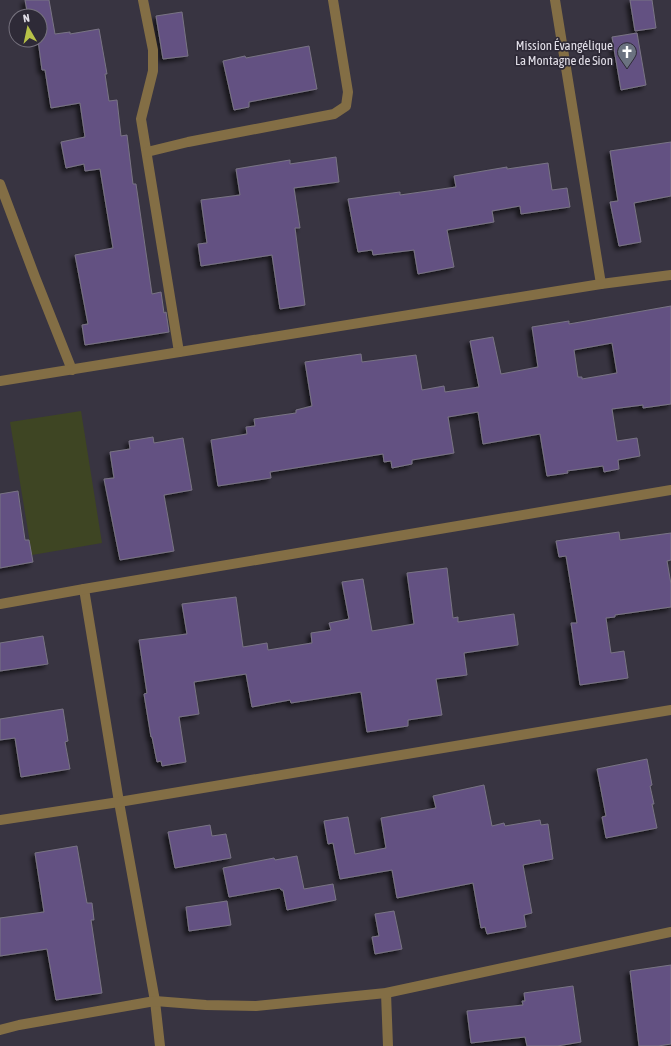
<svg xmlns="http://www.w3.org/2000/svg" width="671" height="1046" font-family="'Asap Condensed',sans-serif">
	<defs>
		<filter id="shadow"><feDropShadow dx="-3.5" dy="3.5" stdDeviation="2" flood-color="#0009"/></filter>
	</defs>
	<rect width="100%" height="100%" fill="#383441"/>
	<polygon fill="#3e4523" points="81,411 102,543 32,555 10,422"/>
	<g fill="#635182" stroke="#797484" fill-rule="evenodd" filter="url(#shadow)">
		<polygon points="25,0 49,0 55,34 70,32 70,34 99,29 107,74 105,74 109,101 117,100 121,136 127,135 133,184 136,184 152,294 161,292 164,313 166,312 169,332 85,345 82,325 88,324 75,255 113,248 100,169 85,171 84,164 66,168 61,142 85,137 80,103 51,108 45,70 42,70 38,40 40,40 40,16 28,16"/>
		<polygon points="630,0 652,0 656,28 635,31"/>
		<polygon points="182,12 188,56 163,59 156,16"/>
		<polygon points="637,33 646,85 621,90 612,37"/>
		<polygon points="309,46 317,89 249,102 249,107 234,110 223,61 245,56 246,58"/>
		<polygon points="671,142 671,196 634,203 641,242 619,246 610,202 618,201 610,151"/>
		<polygon points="336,157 339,182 294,188 300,228 295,228 305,305 280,309 272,255 201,266 198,244 207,243 201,200 240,195 236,169 290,160 290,164"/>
		<polygon points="548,163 552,190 567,188 570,207 521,214 520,206 492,211 494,222 447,230 454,267 418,274 414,250 373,255 372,250 358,252 348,199 400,192 400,195 456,187 454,176 507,167 507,169"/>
		<path d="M671,306v98l-28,4v-3l-31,4 5,32 20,-3 3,18 -22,4 1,9 -15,3 -1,-6 -36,5 1,2 -21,3 -7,-42 -57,10 -5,-32 -30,5 6,36 -42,7v4l-20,4 -1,-7 -7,1 -1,-8 -113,18 1,6 -53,8 -7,-46 36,-6 -1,-7 9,-1 -1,-7 42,-6v-3l16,-4 -7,-44 56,-8 1,8 54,-7 6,35 22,-4 1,6 34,-5 -9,-46 23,-4 8,37 37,-7 -6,-40 37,-6v3zM612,343l5,30 -35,6v-2h-4l-4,-27z"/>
		<polygon points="153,437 154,443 183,438 192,490 164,495 174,551 120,560 104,479 114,478 110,452 130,449 129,441"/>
		<polygon points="18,491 25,540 29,540 33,562 0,568 0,494"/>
		<polygon points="619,532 620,540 671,533 671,560 667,561 671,584 671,607 615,615 615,617 606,618 611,653 624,651 628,678 580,685 571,623 577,623 566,556 559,557 556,541"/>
		<polygon points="447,568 453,618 458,617 458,622 514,614 518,643 518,645 464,653 467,675 436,679 442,715 408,720 408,726 367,732 361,692 291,703 290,700 252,707 246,674 194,682 199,714 179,717 186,762 162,766 161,761 157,762 152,737 151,737 144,694 147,693 139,640 187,634 182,604 236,597 243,647 267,643 268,650 312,643 311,633 331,630 329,623 349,619 342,582 363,579 372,631 414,624 407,573"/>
		<polygon points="43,636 48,664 0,671 0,643"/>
		<polygon points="63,709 68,741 65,742 70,769 21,777 15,738 0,740 0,719"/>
		<polygon points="647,759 652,785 650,786 654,804 652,804 657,828 606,838 602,817 606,816 597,769"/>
		<polygon points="484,785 492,826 504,823 505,826 540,820 541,825 548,824 553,859 523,865 532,913 524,915 526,927 487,934 485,927 481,928 473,883 397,898 392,870 340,879 333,843 328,844 324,821 348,817 355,854 386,848 381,818 436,808 433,796"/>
		<polygon points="210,825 212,836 226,834 231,858 175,868 168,832"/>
		<polygon points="77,846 87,903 92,903 94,920 91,920 102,993 56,1000 47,949 0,956 0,918 44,912 35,853"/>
		<polygon points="297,856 304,889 333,884 336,900 287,910 283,890 281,890 280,888 229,897 223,868 274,858 275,860"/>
		<polygon points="227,901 231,925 189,931 186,907"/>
		<polygon points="394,911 402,949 375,954 372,937 379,936 375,914"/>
		<polygon points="671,965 671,1044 658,1046 639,1046 630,971"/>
		<polygon points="573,986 581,1042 557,1046 527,1046 525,1037 471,1043 467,1011 523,1005 522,1001 525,1001 524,993"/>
	</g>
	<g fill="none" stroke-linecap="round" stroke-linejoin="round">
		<g stroke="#836e45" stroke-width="10">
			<polyline points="143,0 153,50 153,71 141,119 179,352"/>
			<polyline points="555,0 601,284"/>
			<polyline points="147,152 188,142 334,114 346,106 348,92 333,0"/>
			<polyline points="0,184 35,277 72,370"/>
			<polyline points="0,381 601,284 671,275"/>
			<polyline points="84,589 119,802 155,1001 160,1046"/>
			<polyline points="0,604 84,589 671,490"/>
			<polyline points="0,820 119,802 671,710"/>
			<polyline points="386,993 388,1046"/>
			<polyline points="0,1030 19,1025 155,1001 206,1005 256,1006 386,993 671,932"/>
		</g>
	</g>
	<defs>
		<g id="church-pin" transform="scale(1)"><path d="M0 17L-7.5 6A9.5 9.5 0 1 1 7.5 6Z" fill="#6b7280" stroke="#2e2a37"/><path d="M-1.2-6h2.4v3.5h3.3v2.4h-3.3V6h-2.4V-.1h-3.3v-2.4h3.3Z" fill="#fff"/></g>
	</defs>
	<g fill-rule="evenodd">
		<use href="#church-pin" x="627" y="52"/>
	</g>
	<g text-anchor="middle" stroke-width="3.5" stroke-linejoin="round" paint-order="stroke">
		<g font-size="13" fill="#e2dfe8" stroke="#2e2a37" text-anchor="end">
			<text x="613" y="50">Mission Évangélique<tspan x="613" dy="15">La Montagne de Sion</tspan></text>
		</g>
	</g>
	<g transform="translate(28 28) rotate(351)"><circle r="19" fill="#2e2a37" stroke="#76727e"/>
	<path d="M0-3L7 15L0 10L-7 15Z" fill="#b7c148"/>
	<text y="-6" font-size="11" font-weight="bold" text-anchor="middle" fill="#e2dfe8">N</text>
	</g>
</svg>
